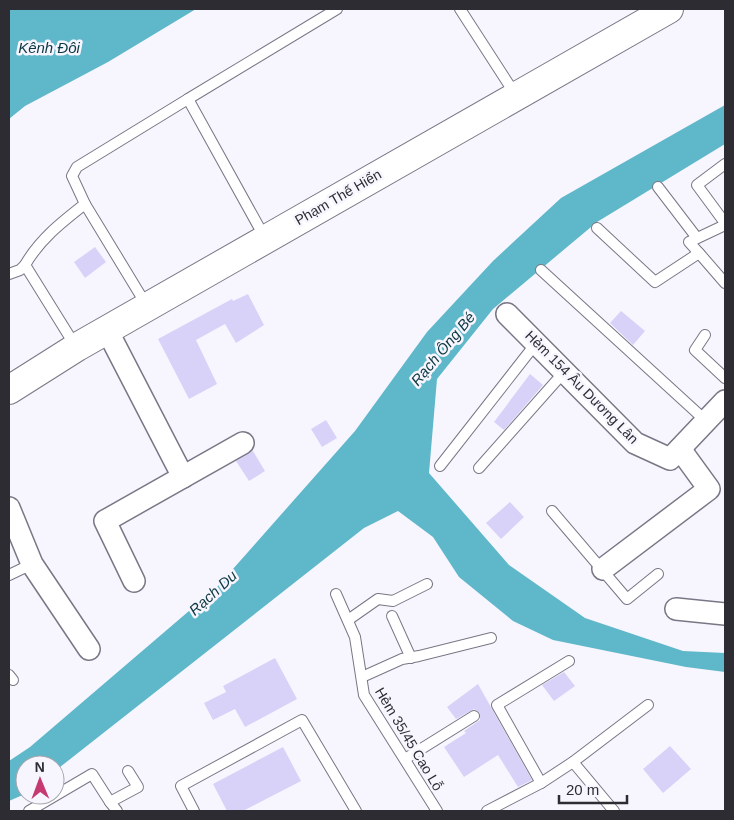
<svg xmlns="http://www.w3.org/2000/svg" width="734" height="820" font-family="Helvetica,sans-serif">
	<rect width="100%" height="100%" fill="#f7f6ff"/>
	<g fill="#5fb7ca">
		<polygon points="9,9 196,9 108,62 25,106 9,119"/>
		<polygon points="725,105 725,144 597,222 493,309 437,379 429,473 509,565 585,618 683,651 725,653 725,672 686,667 553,640 513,621 459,577 433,537 398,511 364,528 55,771 55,765 25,765 25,794 9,801 9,761 30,747 217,587 355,431 427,332 493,261 561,198"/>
	</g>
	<g fill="#d8d2f9">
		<polygon points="95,247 106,262 85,278 74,262"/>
		<polygon points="248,294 264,325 236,343 225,324 196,340 217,384 189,399 158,339 232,299 233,301"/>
		<polygon points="621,311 645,331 633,345 610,323"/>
		<polygon points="530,374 543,385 504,430 494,422"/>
		<polygon points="326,420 337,438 322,447 311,429"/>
		<polygon points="253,451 265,471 249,481 236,461"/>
		<polygon points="510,502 524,517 501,539 486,523"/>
		<polygon points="275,658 297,699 245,727 235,709 213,720 204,703 226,692 223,686"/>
		<polygon points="564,672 575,686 554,701 542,685"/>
		<polygon points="478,684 532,780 518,787 498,755 464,777 444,747 466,733 464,731 480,720 480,713 474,709 456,719 447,707"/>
		<polygon points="670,746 691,769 663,793 643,769"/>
		<polygon points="283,747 301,781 243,811 227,811 213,784"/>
	</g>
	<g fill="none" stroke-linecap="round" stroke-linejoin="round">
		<g stroke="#797785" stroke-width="12">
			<g id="service">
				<polyline points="460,9 515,94"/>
				<polyline points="188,99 337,9"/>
				<polyline points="725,164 697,185 725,223"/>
				<polyline points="658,187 697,238"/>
				<polyline points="85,204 147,306"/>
				<polyline points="597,228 655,282 699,253 725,283"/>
				<polyline points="699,253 689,242 725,225"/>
				<path d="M25,265c15,-26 37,-43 60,-61l-13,-28 5,-9 111,-68 77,139"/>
				<polyline points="541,270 706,421"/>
				<polyline points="9,274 20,270 25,265 76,347"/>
				<polyline points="705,335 695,350 725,378"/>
				<polyline points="440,466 537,342"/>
				<polyline points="479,468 565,371"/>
				<polyline points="552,511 627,599 658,574"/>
				<polyline points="9,575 32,564"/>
				<polyline points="336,594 355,637 364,695 437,811"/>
				<polyline points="392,616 411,658"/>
				<polyline points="348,620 378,599 393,601 427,584"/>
				<polyline points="9,675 13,680"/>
				<polyline points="362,677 402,659 419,656 491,638"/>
				<polyline points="405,759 474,716"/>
				<polyline points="573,762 614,811"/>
				<polyline points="541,783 497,705 569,661"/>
				<polyline points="29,811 92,774 110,802"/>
				<polyline points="117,811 110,802 138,787 128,771"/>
				<polyline points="194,811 181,786 302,720 356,811"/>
				<polyline points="487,811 541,783 573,762 648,705"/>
			</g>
		</g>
		<g stroke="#797785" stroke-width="24">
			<g id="minor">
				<polyline points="507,314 635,443 670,459 725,401"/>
				<polyline points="107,330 183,477"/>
				<polyline points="9,508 32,564 89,649"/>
				<polyline points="603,569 709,489 680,449"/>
				<polyline points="134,581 105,521 243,443"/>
				<polyline points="676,609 725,614"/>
			</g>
		</g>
		<g stroke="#797785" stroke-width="30">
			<polyline id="secondary" points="9,390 77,347 669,9"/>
		</g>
		<use href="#service" stroke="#fff" stroke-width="10"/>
		<use href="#minor" stroke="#fff" stroke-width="21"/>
		<use href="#secondary" stroke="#fff" stroke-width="28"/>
	</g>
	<g text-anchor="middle" stroke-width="5" stroke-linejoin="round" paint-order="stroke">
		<g font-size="14" fill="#2c2c32" stroke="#f7f6ff">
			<text transform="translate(338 197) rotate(-30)" y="5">Phạm Thế Hiển</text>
			<text transform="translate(582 387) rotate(45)" y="5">Hẻm 154 Âu Dương Lân</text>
			<text transform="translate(409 739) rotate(59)" y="5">Hẻm 35/45 Cao Lỗ</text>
		</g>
		<g font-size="15" font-style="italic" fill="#0e3841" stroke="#f7f6ff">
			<text x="49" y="53">Kênh Đôi</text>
			<text transform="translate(443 349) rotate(-50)" y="5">Rạch Ông Bé</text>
			<text transform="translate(213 593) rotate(-42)" y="5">Rạch Du</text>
		</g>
	</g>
	<rect width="734" height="820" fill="none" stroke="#2c2c32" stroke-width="20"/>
	<g transform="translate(40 780) rotate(359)"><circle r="24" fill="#f7f6ff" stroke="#a6a5ad"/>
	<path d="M0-4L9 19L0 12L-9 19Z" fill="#c43a71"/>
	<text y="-8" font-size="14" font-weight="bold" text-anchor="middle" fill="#2c2c32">N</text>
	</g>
	<path d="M559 795v8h68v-8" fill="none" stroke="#2c2c32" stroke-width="2.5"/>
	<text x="566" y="795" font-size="15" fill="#2c2c32" stroke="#f7f6ff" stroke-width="4" paint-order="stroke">20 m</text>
</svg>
